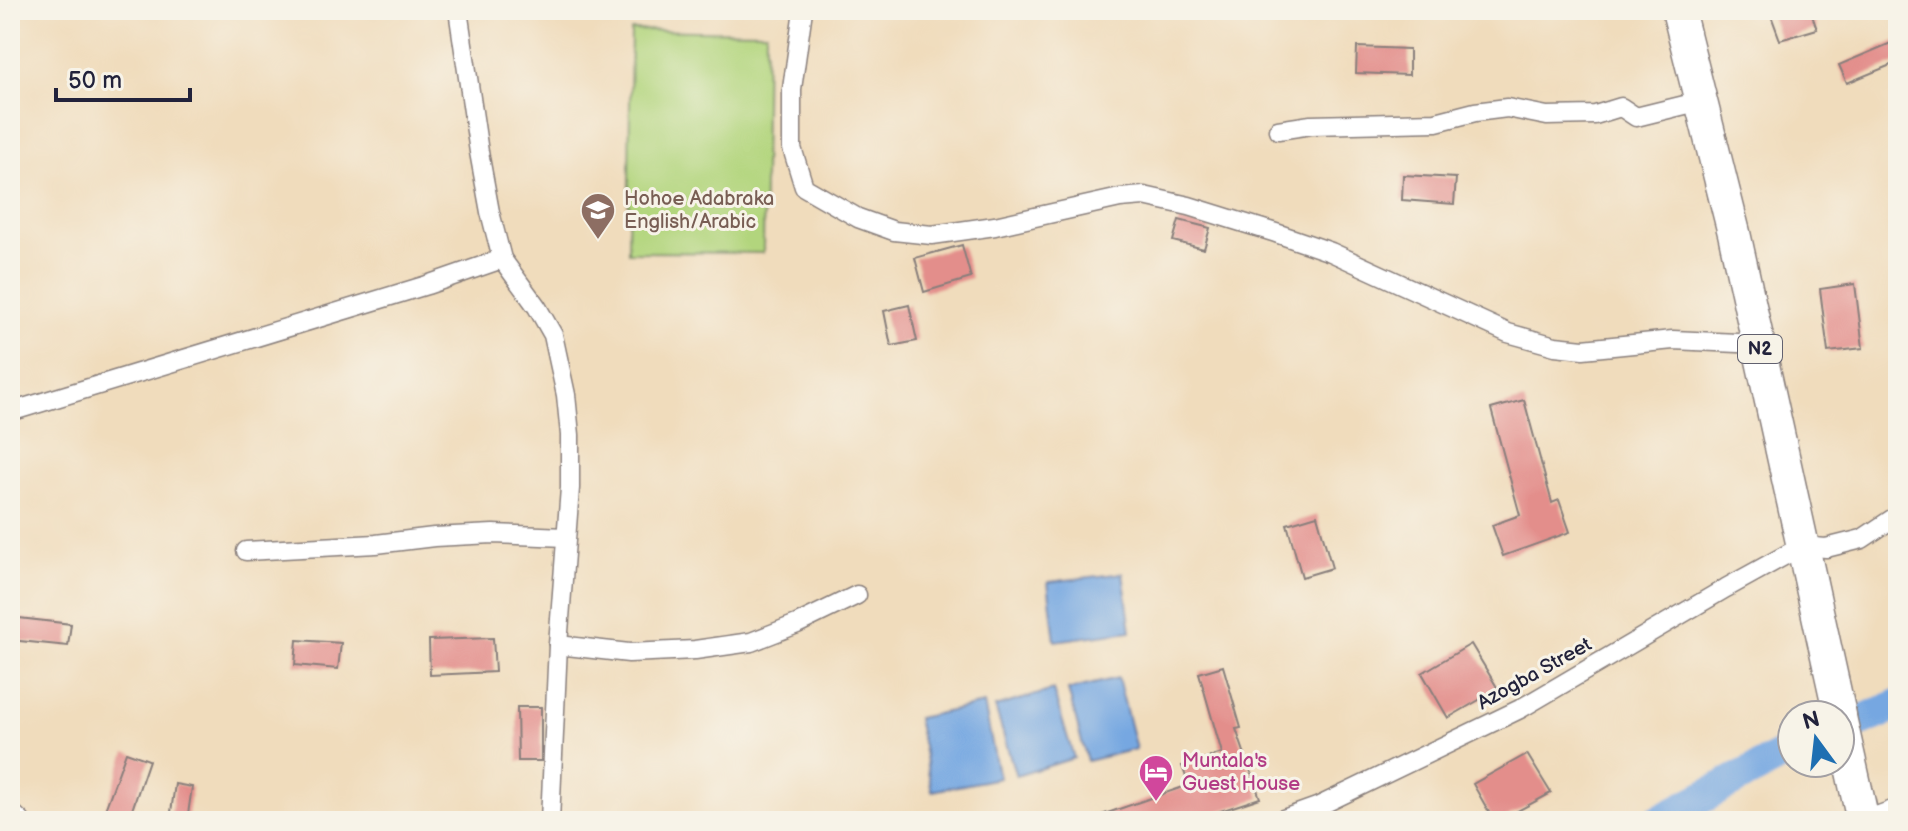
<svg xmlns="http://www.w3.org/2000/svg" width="1908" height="831" font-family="'Balsamiq Sans',sans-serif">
	<rect width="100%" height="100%" fill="#f7f3e8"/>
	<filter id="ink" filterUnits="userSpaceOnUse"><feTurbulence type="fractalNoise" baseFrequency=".0125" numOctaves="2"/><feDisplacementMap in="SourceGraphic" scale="16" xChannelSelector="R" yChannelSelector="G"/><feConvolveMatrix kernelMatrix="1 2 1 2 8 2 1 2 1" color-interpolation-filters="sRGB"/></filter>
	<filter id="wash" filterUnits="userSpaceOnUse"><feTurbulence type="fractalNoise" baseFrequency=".006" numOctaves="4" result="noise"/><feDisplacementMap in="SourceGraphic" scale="32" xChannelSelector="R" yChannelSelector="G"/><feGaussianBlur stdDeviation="1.8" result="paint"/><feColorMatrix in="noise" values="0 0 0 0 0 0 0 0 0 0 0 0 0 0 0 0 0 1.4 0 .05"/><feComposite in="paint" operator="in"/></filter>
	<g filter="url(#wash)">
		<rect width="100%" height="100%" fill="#f0dcbc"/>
		<polygon fill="#b2d57d" stroke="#6a7c5c" stroke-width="2" points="631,30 766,32 763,253 628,252"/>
		<g fill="#76a7e1" stroke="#4c648e" stroke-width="2">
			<polygon points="1123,573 1131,631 1055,641 1048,582"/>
			<polygon points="1118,678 1136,749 1087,761 1068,690"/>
			<polygon points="1053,690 1074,758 1016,776 995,707"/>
			<polygon points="984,704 999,778 932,791 917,718"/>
		</g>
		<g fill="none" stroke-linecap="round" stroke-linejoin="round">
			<g stroke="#76a7e1" stroke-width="32">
				<polyline points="1840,730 1898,705"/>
				<polyline points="1658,821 1792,750"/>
			</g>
		</g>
		<g id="blocks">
			<g fill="#e38e8b">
				<polygon points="1769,10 1810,10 1817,29 1780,40"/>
				<polygon points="1898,40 1898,62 1847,83 1839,65"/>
				<polygon points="1357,47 1409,49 1409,75 1356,73"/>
				<polygon points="1403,175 1456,178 1454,204 1402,200"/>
				<polygon points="1179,220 1210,228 1204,249 1173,241"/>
				<polygon points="962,245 971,278 924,292 915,258"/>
				<polygon points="1855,284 1863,348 1828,352 1820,289"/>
				<polygon points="909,305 917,341 891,346 884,311"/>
				<polygon points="1524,400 1552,503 1559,500 1570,532 1503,556 1492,525 1520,515 1491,409"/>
				<polygon points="1317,515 1332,568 1302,577 1287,524"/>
				<polygon points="10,617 71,624 68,646 10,640"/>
				<polygon points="493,638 495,672 430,675 429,640"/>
				<polygon points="297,640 341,643 338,669 295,665"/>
				<polygon points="1471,644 1498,689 1448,718 1422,673"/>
				<polygon points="1223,666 1241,728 1236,729 1260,798 1190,821 1090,821 1090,819 1189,785 1182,766 1222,753 1199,673"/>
				<polygon points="517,707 541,707 541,761 518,761"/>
				<polygon points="126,752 149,760 132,810 131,821 101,821"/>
				<polygon points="1527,754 1551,793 1499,821 1494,821 1473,784"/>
				<polygon points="175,784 192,787 187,821 170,819"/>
			</g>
		</g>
	</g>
	<g filter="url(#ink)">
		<use href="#blocks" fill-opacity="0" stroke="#897f7c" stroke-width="2"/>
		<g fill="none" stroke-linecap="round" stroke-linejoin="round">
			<g stroke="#897f7c" stroke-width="21">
				<g id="street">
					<polyline points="458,10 479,152 490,212 502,259 537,307 553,335 566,395 570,435 570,488 558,645 550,821"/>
					<polyline points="803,10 792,89 792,148 804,187 858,218 894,231 932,235 995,226 1120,198 1144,196 1189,206 1276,233 1331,252 1508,333 1555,346 1583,349 1673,340 1759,344"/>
					<polyline points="1278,130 1311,125 1436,122 1475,112 1507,108 1547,116 1595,115 1621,107 1636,117 1701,101"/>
					<polyline points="10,412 427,285 502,259"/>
					<polyline points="246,551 376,544 434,537 493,534 565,537"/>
					<polyline points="558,645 629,653 695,650 751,642 797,624 857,595"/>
					<polyline points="10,811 21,821"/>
					<polyline points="1278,821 1317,807 1520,709 1726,588 1802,546 1826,548 1862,539 1898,515"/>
					<polyline points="1863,821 1898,808"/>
				</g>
			</g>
			<g stroke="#897f7c" stroke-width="35">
				<g id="highway">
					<polyline points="1678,10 1734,233 1840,715"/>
					<polyline points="1840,717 1863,821"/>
				</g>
			</g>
			<use href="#street" stroke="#fff" stroke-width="18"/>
			<use href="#highway" stroke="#fff" stroke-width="32"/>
		</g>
	</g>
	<defs>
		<g id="school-pin" transform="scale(1.8)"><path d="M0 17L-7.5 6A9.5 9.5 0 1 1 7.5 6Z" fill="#8d6e63" stroke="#f7f3e8"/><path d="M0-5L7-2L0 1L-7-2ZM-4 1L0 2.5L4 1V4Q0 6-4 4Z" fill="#fff"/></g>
		<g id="hotel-pin" transform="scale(1.8)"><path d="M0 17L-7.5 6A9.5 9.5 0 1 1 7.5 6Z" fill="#d1479c" stroke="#f7f3e8"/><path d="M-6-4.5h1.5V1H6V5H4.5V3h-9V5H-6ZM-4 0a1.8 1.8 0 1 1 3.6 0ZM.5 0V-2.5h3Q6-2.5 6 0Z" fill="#fff"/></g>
	</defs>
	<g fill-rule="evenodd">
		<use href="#school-pin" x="598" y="210"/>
		<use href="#hotel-pin" x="1156" y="772"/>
	</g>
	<g text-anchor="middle" stroke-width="6" stroke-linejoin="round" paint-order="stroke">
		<rect fill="#f7f3e8" stroke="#62616f" stroke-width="2" x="1738" y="335" width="44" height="28" rx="6"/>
		<g font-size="18" font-weight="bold" fill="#22223b">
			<text x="1760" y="355">N2</text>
		</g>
		<g font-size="20" fill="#785e54" stroke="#f7f3e8" text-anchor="start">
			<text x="624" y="205">Hohoe Adabraka<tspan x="624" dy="23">English/Arabic</tspan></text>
		</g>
		<g font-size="20" fill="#22223b" stroke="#f7f3e8">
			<text transform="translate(1534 673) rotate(-29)" y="7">Azogba Street</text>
		</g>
		<g font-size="20" fill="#b23c85" stroke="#f7f3e8" text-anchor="start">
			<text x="1182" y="767">Muntala's<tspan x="1182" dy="23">Guest House</tspan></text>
		</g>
	</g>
	<rect width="1908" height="831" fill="none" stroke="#f7f3e8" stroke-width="40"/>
	<g transform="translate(1816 739) rotate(345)"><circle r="38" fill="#f7f3e8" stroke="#a29fa3" stroke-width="2"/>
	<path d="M0-6L14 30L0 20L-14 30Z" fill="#1f6fb2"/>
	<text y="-12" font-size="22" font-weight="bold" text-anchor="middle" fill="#22223b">N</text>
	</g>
	<path d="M56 88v12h134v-12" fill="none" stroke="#22223b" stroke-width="4"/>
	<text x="68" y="88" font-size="24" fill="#22223b" stroke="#f7f3e8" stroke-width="6" paint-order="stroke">50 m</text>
</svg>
